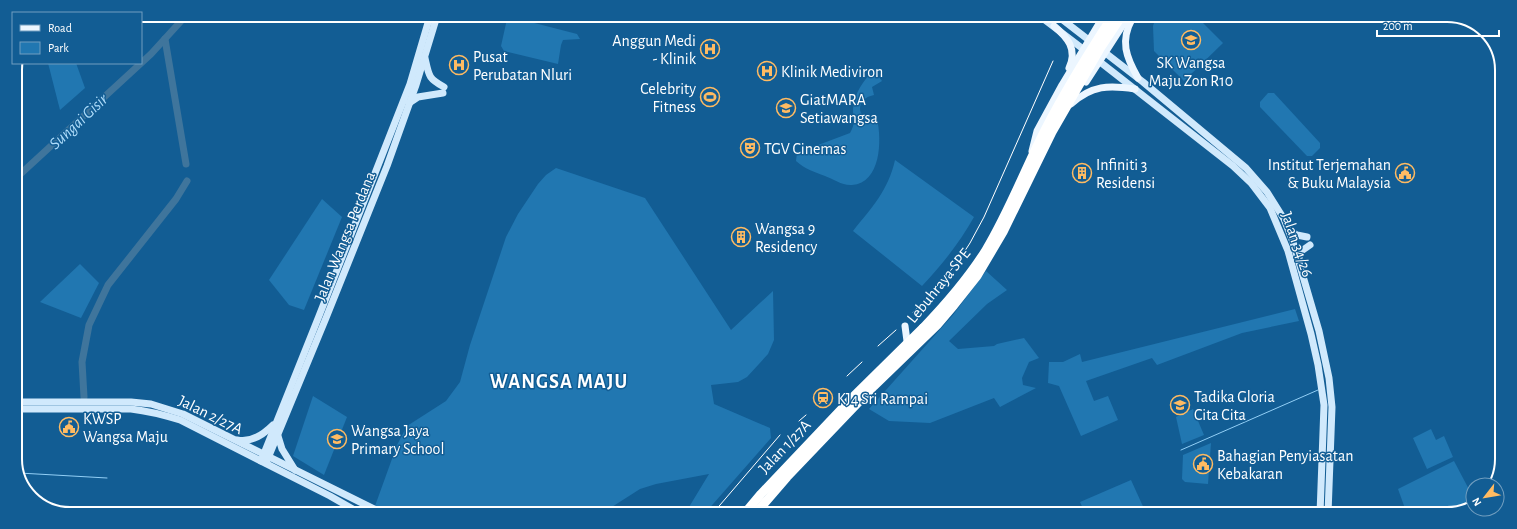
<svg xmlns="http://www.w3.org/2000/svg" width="1517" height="529" font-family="'Alegreya Sans',sans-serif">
	<rect width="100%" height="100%" fill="#125d94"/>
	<g fill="#2177b1">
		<polygon points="1156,17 1197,17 1223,43 1184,81 1154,51 1153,26"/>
		<polygon points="515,18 577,34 580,39 563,40 561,45 558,64 504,51 501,46 507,19"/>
		<polygon points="1351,18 1395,18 1395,21 1353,21"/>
		<polygon points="48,63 76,63 85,88 60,110"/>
		<path d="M874,70l8,11 -10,6 2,8c-21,4 -17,28 3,24 5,21 4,64 -25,66 -9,1 -19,-6 -27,-9 -11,-4 -20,-7 -29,-15l1,-8 53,-20c6,-10 3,-14 3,-24 2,-17 10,-28 21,-39z"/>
		<polygon points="1268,93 1274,93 1320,143 1320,148 1312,156 1307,156 1260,107 1260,102"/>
		<path d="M895,160l79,57c-14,25 -32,48 -52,69l-69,-55c19,-24 35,-40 42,-71z"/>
		<polygon points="556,168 645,198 731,330 773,291 774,340 768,354 747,377 738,382 711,385 714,404 770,428 771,438 706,512 686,512 709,474 656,484 640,489 604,512 390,512 375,506 397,445 407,426 446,401 460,382 470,345 506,237 518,214 538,184 546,175"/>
		<polygon points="322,199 342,217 304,310 289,305 269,280"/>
		<polygon points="80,264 99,283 81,318 40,302"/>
		<polygon points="986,271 1007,290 987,304 949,341 958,349 994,346 997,344 1024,338 1039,358 1029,362 1022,378 1023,385 1036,388 1000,407 994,398 930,423 889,421 869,409 953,315"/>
		<polygon points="1295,309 1299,321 1242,333 1157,365 1152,358 1086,381 1094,401 1108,396 1118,420 1081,436 1059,386 1048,383 1049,362 1063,362 1080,354 1082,362"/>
		<polygon points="313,396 347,417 324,475 293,456"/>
		<polygon points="1193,409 1204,435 1182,444 1176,417"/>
		<polygon points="1431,429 1436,440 1444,436 1453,457 1427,469 1413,438"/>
		<polygon points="1211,443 1208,484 1185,482 1182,479 1183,455"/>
		<polygon points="1454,461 1473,497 1473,502 1458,510 1447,514 1407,514 1398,489"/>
		<polygon points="1131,480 1146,513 1085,513 1080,502"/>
	</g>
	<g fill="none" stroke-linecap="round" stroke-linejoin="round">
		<g stroke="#92cff6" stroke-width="1">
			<polyline points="1181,450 1318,390"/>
			<polyline points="19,473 107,478"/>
		</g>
		<g stroke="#3f759c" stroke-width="7">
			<polyline points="165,39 186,164"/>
			<polyline points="15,179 151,54 182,20 183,15"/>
			<polyline points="84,397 82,362 89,325 108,285 176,199 187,181"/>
		</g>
		<g stroke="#d0e9fc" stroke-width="7">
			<polyline points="1041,17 1087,52"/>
			<polyline points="1059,17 1143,82 1246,168 1267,192 1284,219 1293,242 1319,331 1329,378 1332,407 1328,514"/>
			<path d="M425,58c4,18 3,20 19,29"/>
			<polyline points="1095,58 1233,166 1251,183 1270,208 1288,251 1311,334 1318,365 1324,405 1320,514"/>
			<polyline points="409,103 418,97 443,93"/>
			<polyline points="1290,231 1297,235 1307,237"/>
			<polyline points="1299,259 1300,252 1310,245"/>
			<polyline points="15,402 131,402 151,404 183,414 380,512"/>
			<path d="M15,409h116c17,2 33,6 49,11l150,76 28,16"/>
			<polyline points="278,436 282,449 295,470"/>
			<path d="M237,440c14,3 26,-5 36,-15"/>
			<polyline points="261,461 319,316 410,84 430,16"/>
			<polyline points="266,463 326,318 387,166 416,85 437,16"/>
		</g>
		<g stroke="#ecf6ff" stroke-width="7">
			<path d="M1132,19c-12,22 -6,38 6,59"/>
			<path d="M1054,26c13,11 24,23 15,42"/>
			<polyline points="1086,82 1128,17"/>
			<path d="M1071,104c21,-19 38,-19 64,-15"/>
			<polyline points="1032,151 1037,131 1062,85 1103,17"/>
			<polyline points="905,326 907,341"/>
		</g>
		<polyline stroke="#fff" stroke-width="9" points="745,513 761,494 852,398 923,328"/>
		<g stroke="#fff" stroke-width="1">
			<polyline points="913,312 934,291 959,260 970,243 984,217 1053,61"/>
			<polyline points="878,346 896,330"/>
			<polyline points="847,376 862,362"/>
			<polyline points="799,421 806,415"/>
			<polyline points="714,512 780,435"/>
		</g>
		<g stroke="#fff" stroke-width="9">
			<path d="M923,328c23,-24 45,-49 63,-78 23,-38 39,-81 59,-120 20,-39 43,-76 67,-113"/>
			<polyline points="756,513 787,477 874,386 937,325 954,305 977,276 1003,232 1052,132 1101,47 1121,17"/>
		</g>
	</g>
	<defs>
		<g id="school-ring" transform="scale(1)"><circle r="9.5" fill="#125d94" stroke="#ffbb62" stroke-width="1.5"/><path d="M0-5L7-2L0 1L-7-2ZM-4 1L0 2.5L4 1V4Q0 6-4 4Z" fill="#ffbb62"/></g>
		<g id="hospital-ring" transform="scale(1)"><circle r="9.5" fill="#125d94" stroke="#ffbb62" stroke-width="1.5"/><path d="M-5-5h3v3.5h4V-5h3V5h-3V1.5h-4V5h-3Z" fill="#ffbb62"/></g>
		<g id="stadium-ring" transform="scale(1)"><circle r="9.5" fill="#125d94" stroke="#ffbb62" stroke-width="1.5"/><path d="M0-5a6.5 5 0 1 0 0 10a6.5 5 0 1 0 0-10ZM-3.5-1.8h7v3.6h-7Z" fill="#ffbb62"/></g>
		<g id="university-ring" transform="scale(1)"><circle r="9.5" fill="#125d94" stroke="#ffbb62" stroke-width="1.5"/><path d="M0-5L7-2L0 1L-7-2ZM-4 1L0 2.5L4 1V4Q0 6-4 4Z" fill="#ffbb62"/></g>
		<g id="theatre-ring" transform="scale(1)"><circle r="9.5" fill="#125d94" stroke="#ffbb62" stroke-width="1.5"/><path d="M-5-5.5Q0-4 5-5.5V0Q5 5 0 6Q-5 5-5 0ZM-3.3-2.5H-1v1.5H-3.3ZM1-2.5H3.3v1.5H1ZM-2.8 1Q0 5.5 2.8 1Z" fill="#ffbb62"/></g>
		<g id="building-ring" transform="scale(1)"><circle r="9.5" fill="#125d94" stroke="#ffbb62" stroke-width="1.5"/><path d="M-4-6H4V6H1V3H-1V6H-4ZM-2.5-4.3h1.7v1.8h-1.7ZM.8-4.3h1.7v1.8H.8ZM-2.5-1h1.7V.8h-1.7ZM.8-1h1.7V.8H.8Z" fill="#ffbb62"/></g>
		<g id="civic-ring" transform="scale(1)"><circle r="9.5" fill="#125d94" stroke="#ffbb62" stroke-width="1.5"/><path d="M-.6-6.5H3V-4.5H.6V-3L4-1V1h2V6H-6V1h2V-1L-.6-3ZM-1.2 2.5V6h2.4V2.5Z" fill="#ffbb62"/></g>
		<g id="station-ring" transform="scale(1)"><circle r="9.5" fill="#125d94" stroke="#ffbb62" stroke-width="1.5"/><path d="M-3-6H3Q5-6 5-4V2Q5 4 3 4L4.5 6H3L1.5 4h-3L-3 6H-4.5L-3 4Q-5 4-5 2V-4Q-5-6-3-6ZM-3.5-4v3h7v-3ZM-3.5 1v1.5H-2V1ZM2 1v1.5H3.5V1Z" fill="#ffbb62"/></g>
	</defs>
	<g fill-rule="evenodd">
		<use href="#school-ring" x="1191" y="40"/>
		<use href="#hospital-ring" x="710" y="49"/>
		<use href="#hospital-ring" x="459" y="65"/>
		<use href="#hospital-ring" x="767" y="71"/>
		<use href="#stadium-ring" x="710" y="97"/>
		<use href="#university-ring" x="786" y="108"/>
		<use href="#theatre-ring" x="750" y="148"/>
		<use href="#building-ring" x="1082" y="173"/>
		<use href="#civic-ring" x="1405" y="173"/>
		<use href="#building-ring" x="741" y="237"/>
		<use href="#station-ring" x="823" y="398"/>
		<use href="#school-ring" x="1180" y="405"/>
		<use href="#civic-ring" x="69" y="427"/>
		<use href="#school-ring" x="337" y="439"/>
		<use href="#civic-ring" x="1203" y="464"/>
	</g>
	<g text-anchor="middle" stroke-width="3" stroke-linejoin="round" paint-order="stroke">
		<g font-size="16" fill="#fff" stroke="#125d94" text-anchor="start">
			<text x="696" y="46" text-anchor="end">Anggun Medi<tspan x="696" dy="18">- Klinik</tspan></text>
			<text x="473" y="62">Pusat<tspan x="473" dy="18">Perubatan Nluri</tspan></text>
			<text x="1191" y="68" text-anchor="middle">SK Wangsa<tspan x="1191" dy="18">Maju Zon R10</tspan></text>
			<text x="781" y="77">Klinik Mediviron</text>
			<text x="696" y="94" text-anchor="end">Celebrity<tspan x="696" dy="18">Fitness</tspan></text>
			<text x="800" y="105">GiatMARA<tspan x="800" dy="18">Setiawangsa</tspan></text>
			<text x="764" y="154">TGV Cinemas</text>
			<text x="1096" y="170">Infiniti 3<tspan x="1096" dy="18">Residensi</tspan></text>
			<text x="1391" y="170" text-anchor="end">Institut Terjemahan<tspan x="1391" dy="18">&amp; Buku Malaysia</tspan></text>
			<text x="755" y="234">Wangsa 9<tspan x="755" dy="18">Residency</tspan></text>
			<text x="1194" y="402">Tadika Gloria<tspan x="1194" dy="18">Cita Cita</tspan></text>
			<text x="837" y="404">KJ4 Sri Rampai</text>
			<text x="83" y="424">KWSP<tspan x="83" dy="18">Wangsa Maju</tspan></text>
			<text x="351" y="436">Wangsa Jaya<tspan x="351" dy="18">Primary School</tspan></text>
			<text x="1217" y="461">Bahagian Penyiasatan<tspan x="1217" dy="18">Kebakaran</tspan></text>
		</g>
		<g font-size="16" fill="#fff" stroke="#125d94">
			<text transform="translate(344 236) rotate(-68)" y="6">Jalan Wangsa Perdana</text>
			<text transform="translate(1298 244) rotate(71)" y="6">Jalan 34/26</text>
			<text transform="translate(938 285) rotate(-51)" y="6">Lebuhraya SPE</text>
			<text transform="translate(211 414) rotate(26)" y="6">Jalan 2/27A</text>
			<text transform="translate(784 446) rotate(-46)" y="6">Jalan 1/27A</text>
		</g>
		<g font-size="17" font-style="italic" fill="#addbf9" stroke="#125d94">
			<text transform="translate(78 121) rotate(-43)" y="6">Sungai Gisir</text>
		</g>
		<g font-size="20" font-weight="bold" letter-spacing="1" fill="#fff" stroke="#125d94">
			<text x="559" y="388">WANGSA MAJU</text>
		</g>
	</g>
	<path d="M0 0H1517V529H0ZM70 22H1447A48 48 0 0 1 1495 70V459A48 48 0 0 1 1447 507H70A48 48 0 0 1 22 459V70A48 48 0 0 1 70 22Z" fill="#125d94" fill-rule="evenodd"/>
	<path fill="none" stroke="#fff" stroke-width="2" d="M70 22H1447A48 48 0 0 1 1495 70V459A48 48 0 0 1 1447 507H70A48 48 0 0 1 22 459V70A48 48 0 0 1 70 22Z"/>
	<rect x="12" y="12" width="130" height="52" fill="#125d94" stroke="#719ebf"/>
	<rect x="20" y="25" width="20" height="6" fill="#ecf6ff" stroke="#719ebf"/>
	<text x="48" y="32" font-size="12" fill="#ffffff">Road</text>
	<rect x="20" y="42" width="20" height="12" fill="#2177b1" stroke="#719ebf"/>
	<text x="48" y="52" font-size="12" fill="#ffffff">Park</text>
	<g transform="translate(1485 497) rotate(239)"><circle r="19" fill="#125d94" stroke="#719ebf"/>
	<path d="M0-3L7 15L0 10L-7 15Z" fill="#ffbb62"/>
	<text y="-6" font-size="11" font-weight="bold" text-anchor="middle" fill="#ffffff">N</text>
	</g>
	<path d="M1377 30v6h122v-6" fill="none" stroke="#ffffff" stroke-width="2"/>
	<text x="1383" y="30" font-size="12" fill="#ffffff" stroke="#125d94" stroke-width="3" paint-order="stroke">200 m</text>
</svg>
